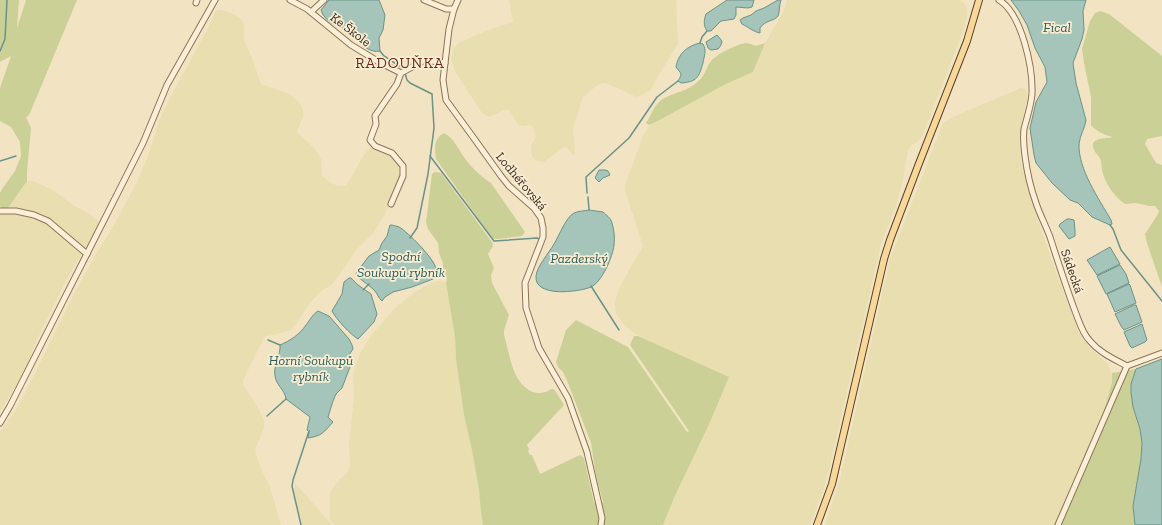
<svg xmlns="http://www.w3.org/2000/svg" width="1162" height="525" font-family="'Zilla Slab',serif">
	<rect width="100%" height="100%" fill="#f2e3c3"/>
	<g fill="#e8deb0">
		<polygon points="509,0 676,0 678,44 658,76 651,90 637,97 615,87 605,83 600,84 595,87 583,97 573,128 575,155 572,154 565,146 544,162 537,161 533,158 531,153 531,146 536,137 533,127 530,125 522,126 518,124 509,110 505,110 489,117 482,113 456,73 451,58 454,48 458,43 486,31 513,22"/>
		<polygon points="787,0 960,0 965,4 967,9 967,18 963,32 922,137 916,143 911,145 908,150 903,180 896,206 881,244 829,470 822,494 810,525 663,525 674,498 711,420 729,378 661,347 634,333 624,325 616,314 615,303 617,293 624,279 643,246 625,190 625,185 643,136 649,126 726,84 753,72 765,43 783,13"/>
		<polygon points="219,10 226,11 235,15 242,20 244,25 244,40 252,58 261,84 289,94 297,100 302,107 303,111 303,117 297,131 299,134 312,146 317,152 321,159 322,175 329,182 338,186 346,186 364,155 369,149 375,147 395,158 401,166 400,179 385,214 373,233 357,249 334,282 330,286 322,290 310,303 294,327 290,330 274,335 265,336 243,380 243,385 254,401 264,420 264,428 255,450 256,455 262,471 270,487 281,525 0,525 0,432 20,403 74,294 96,254 110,232 136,184 148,156 159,121 169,100 207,30 214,15 216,11"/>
		<polygon points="1021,88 1025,89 1028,94 1021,129 1020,144 1021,162 1034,209 1056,272 1079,333 1090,348 1108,364 1113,377 1112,382 1102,418 1054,525 825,525 840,479 890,259 943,123 955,116"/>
		<polygon points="31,181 36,182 54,191 73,205 89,214 98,221 99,226 66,280 36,342 27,366 12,392 0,412 0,212 8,208 24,185 27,182"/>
		<polygon points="438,281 441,281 446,283 455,337 456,359 464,415 472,450 479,490 481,512 483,525 334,525 330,519 330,497 331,491 341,478 347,473 350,466 349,444 354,397 353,376 354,370 360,354 370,337 394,309 406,299 417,291 431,283"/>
		<polygon points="295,483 332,525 302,525 294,493"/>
	</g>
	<g fill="#cbd196">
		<polygon points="0,0 19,0 17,28 26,0 77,0 30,113 28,116 26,117 31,128 27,171 27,182 24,185 8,208 1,208 0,206 0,193 2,189 15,171 21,156 20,142 11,127 0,121 0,88 11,56 0,62"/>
		<path d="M1100,11l9,3 53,42v80l-15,3 -2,5 11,19 6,2v122l-15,-44 -2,-9 13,-20 1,-3 -4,-5h-6l-13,-3 -11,1c-10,-7 -18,-18 -22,-30 -2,-5 -1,-11 -3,-16 -3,-4 -8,-8 -7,-14 2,-7 14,-5 20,-7 -8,-2 -16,-5 -22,-12v-28l-7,-34 -2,-14 8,-28 5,-8z"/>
		<path d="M746,43l5,1 5,2 9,-3 -12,29 -27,12 -72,39 -5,2 -3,-2c4,-6 7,-14 11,-19 10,-11 27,-11 38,-20 4,-3 8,-7 10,-12 2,-3 2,-6 4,-8 6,-10 26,-19 37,-21z"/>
		<path d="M444,133c10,5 14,16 20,24 7,10 17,20 27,26l34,49 -3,4 -24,3h-3l-3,-1 -56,-79c-2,-10 -2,-21 8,-26z"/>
		<path d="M435,172l6,1 51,69 1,4 -5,8 6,14 -3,7 1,8 17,32 -5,15v5c6,20 8,48 29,57 6,2 13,1 18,-3h3l10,16 -37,40 2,4 -1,2 2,4h2l8,19 40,-19 4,3 10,45 9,-1 -7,-26 -5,-33 -23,-60 -5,-11 -5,-5 -2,-5 10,-32 10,-10 52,27 59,85 2,-1 -59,-86 4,-9h4l91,41 -18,43 -37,78 -11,27h-180l-2,-13 -2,-22 -7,-40 -8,-35 -8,-56 -1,-22 -9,-54 1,-4 -4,-11v-5l-4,-10 -1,-10 -10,-14 -2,-7 6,-48z"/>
		<polygon points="1136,369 1131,384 1131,393 1133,407 1140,429 1142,443 1141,459 1133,506 1135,525 1054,525 1102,418 1112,382 1112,373"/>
	</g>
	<g fill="#a5c4ba" stroke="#6b9389">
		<path d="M329,0h50l6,15 -2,15 -4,8 1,13c-5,1 -8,0 -12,-2 -6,-3 -8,-9 -13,-14 -11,-9 -30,-10 -34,-25z"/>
		<path d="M727,0h27l-2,7 -4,1 -12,-1v8l-2,4 -13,2 -10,10h-4c-4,-6 -3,-11 -1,-17z"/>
		<path d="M778,0h3c-2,5 -1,11 -3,16 -3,5 -13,4 -18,12v5c-6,-1 -12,-6 -18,-9l-2,-4 3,-2 8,-3 5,-4 8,-3z"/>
		<path d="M1011,0h75l-3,11 1,19 -2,9 -9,24 3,20 10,37c-1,8 -6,15 -7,24 -1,25 20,55 32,76l1,4 -2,1 -18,-8 -14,-14 -8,-3 -18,-17 -16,-20 -2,-8 -4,-27 6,-26 11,-20 -2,-15 -10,-19 -8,-23 -8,-14z"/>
		<polygon points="717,35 722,41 721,45 718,49 711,50 708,48 706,42"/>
		<path d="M700,43l3,1c4,7 1,12 0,19 -4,14 -6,19 -22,20l-3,-2c5,-8 3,-7 -2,-14 2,-13 11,-21 24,-24z"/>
		<polygon points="599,170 605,170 608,171 610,175 603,178 599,182 595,178"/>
		<path d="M589,210l14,2c3,3 8,6 9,11 2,6 3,16 2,22 -1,11 -12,37 -23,42 -12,5 -57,11 -55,-11 1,-10 13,-23 18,-32 5,-8 12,-27 20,-31 4,-2 10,-2 15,-3z"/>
		<polygon points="1067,219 1070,219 1074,220 1075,230 1075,236 1069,239 1059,226 1060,224"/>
		<path d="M390,225c3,0 6,1 9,2 8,4 38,34 37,43 0,3 -2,6 -3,9l-21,8 -19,5 -8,5 -3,4c-4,-3 -4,-7 -8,-11 -5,-5 -12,-9 -18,-15l1,-3 12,-16 10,-6 3,-7 5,-7z"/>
		<polygon points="1110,247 1120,264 1097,275 1087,260"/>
		<polygon points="1120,265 1126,274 1129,283 1106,294 1097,276"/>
		<path d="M349,278h2l7,7 13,9 6,20 -3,8 -16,17c-8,-5 -22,-20 -26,-28l10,-17 2,-12z"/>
		<polygon points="1129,284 1130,285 1136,303 1115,312 1107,294"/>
		<polygon points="1134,305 1136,305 1142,322 1124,330 1121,326 1115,314"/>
		<path d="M318,311l11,5 20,23 3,6 1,4 -4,6 4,4 -11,29 -6,6 -3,7 -5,16 5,5c-9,10 -11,14 -25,16l1,-6 -2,-2 3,-13 -24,-18c-1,-9 -10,-14 -11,-23 -2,-11 6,-21 5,-31 10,-4 20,-11 26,-20 4,-5 6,-10 12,-14z"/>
		<polygon points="1142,324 1147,340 1145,342 1132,348 1130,346 1124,332"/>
		<polygon points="1162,359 1162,525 1135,525 1133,506 1141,459 1142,443 1140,429 1133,407 1131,393 1131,384 1136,369"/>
	</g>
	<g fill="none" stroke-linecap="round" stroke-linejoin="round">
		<g stroke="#6b9389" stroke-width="1.5">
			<polyline points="700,43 702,37 707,31"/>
			<polyline points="0,51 5,39 7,0"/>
			<polyline points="380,51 384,56 404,69"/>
			<polyline points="405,73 407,80 410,83 432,94 434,128 428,174 417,228 410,238"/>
			<polyline points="430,156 494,241 537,238 539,239"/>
			<polyline points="0,161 16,156"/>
			<polyline points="587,193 586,177 629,138 657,97 678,81"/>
			<polyline points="588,197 589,210"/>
			<polyline points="1110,225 1113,229 1121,250 1162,301"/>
			<polyline points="591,286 619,330"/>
			<polyline points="363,290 369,284"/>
			<polyline points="268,340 280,345"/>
			<polyline points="267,416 286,399"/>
			<polyline points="301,525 292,486 293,480 309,431"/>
		</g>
		<g stroke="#8d7458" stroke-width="7">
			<g id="minor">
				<polyline points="290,0 307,9 351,45 379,62 401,73 425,60 445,63"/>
				<polyline points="424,0 446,9 454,9"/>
				<polyline points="458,0 454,9 449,29 443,80 446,100 473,137 501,176 509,186 534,208 541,218 543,228 543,237 525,283 526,308 539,348 568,398 587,452 602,518 601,525"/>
				<path d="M999,0c23,14 34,68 33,94 -1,12 -5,23 -8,35 -1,8 0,19 1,27 2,16 6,33 11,47 4,12 10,23 14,34 8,25 16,50 25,74 4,10 7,22 15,30 10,12 24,18 37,25"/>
				<polyline points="196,3 197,0"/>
				<polyline points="311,12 324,0"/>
				<polyline points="391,204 403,176 403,166 392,153 375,146 370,140 376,124 375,116 397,84 401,73"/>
				<polyline points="0,211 16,211 34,215 48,221 87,254"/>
				<polyline points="1127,366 1162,353"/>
				<polyline points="0,423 10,406 143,143 167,85 215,0"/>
				<polyline points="1058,525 1127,366"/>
			</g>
		</g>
		<g stroke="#5b412c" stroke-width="8">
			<polyline id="major" points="817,525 832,484 884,259 890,240 918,166 967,41 979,0"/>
		</g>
		<use href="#minor" stroke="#fbf0d7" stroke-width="5"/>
		<use href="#major" stroke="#f7d898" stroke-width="6"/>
	</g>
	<g text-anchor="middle" stroke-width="3.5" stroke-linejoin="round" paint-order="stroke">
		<g font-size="13" fill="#3c2c1d" stroke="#f8edd3">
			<text transform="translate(351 29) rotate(37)" y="5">Ke Škole</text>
			<text transform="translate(522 181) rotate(50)" y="5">Lodhéřovská</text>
			<text transform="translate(1073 271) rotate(71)" y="5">Sádecká</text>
		</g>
		<g font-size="14" font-style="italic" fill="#2b5d59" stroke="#f8edd3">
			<text x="1057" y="32">Fical</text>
			<text x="401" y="261">Spodní<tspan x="401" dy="16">Soukupů rybník</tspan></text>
			<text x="579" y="263">Pazderský</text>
			<text x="311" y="365">Horní Soukupů<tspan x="311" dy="16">rybník</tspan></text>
		</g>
		<g font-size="15" letter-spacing="1" fill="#6c2919" stroke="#f8edd3">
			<text x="400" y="68">RADOUŇKA</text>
		</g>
	</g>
</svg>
